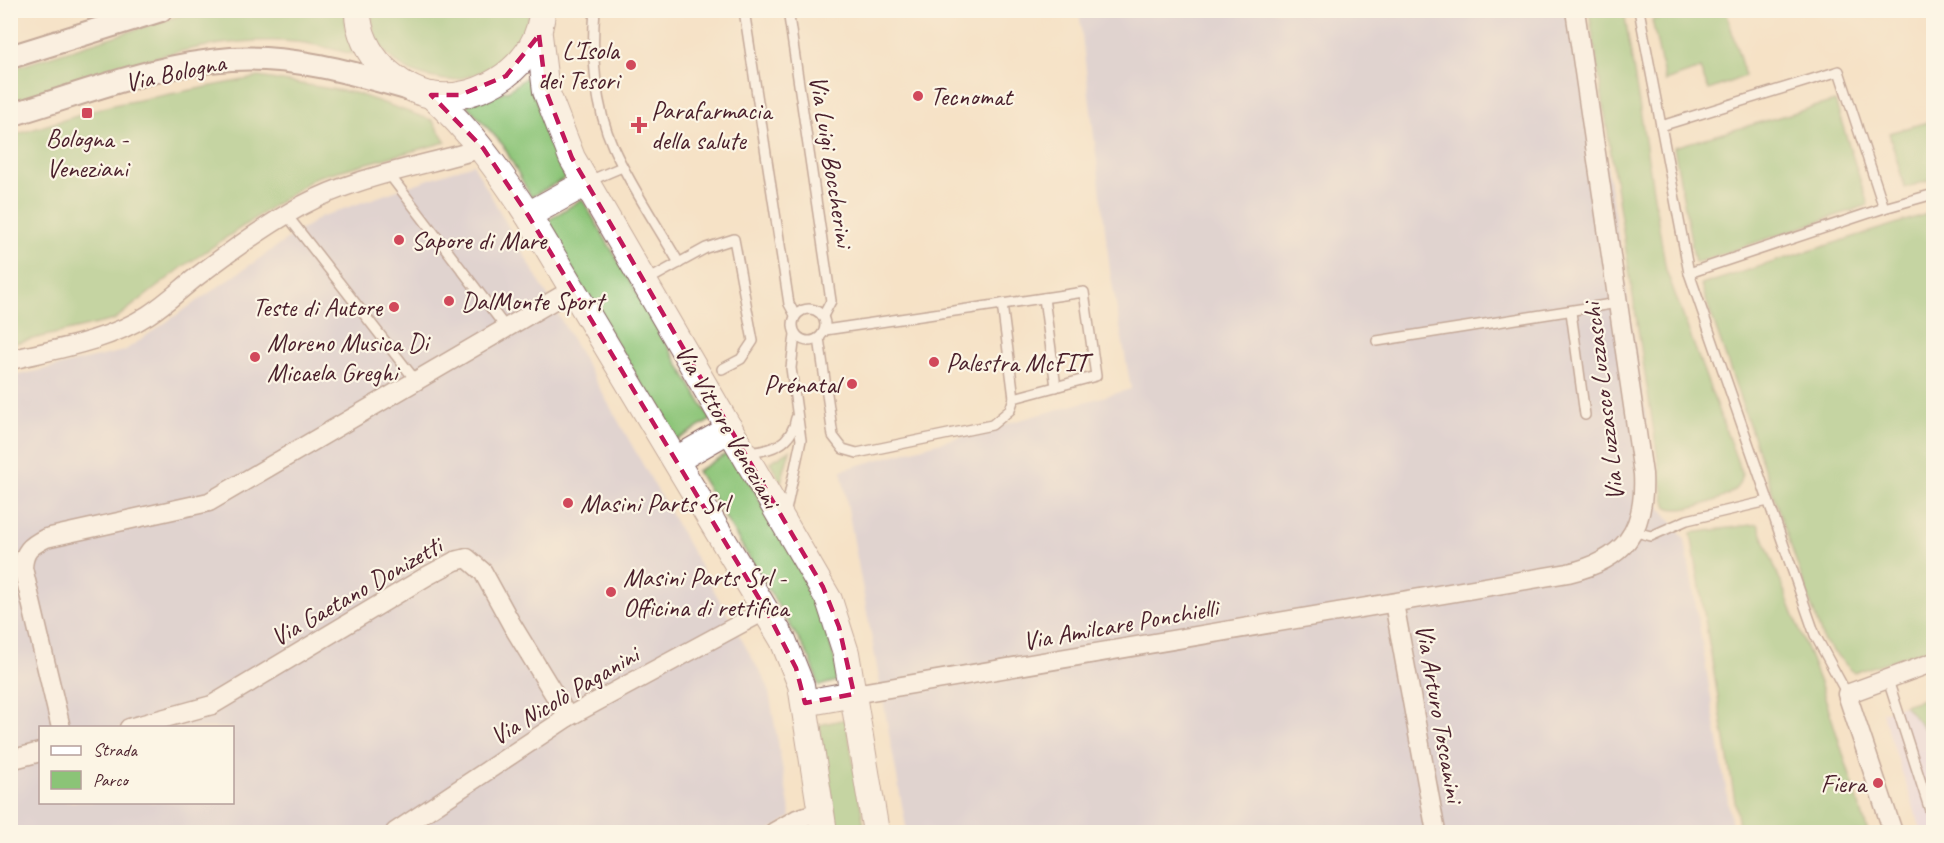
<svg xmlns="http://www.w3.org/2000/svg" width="1944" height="843" font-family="Caveat,sans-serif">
	<rect width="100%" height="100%" fill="#fcf5e5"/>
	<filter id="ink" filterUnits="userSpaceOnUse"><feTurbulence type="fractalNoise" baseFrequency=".0167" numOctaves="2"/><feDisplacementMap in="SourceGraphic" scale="12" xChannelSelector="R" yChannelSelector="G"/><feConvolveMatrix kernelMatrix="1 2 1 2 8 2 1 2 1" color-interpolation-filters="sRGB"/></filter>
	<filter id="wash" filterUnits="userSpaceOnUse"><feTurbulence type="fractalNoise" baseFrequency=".008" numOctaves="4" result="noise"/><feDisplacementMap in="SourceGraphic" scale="24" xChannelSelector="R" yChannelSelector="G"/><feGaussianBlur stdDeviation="1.35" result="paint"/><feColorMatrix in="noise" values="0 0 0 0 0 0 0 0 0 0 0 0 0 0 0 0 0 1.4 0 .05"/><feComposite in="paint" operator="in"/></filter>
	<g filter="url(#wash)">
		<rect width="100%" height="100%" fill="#f5e2c6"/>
		<polygon fill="#e1d4f3" points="1933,696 1933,832 1922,832 1882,712"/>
		<g fill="#c5c0da" fill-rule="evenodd">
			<polygon points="1079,11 1583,11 1660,507 1685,540 1733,832 907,832 841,470 1131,389 1110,271"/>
			<path d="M473,164l295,522 23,131 -23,15h-757l-1,-455 114,-26 196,-134zM40,728h192v74h-192z"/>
		</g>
		<g fill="#8bc477" stroke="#6a7251" stroke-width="1.5">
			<path d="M194,11h152l-1,16 8,27c-19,-4 -39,-11 -58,-12 -97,-9 -194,33 -284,60v-33z"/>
			<path d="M372,11h157c-1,38 -41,63 -76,69 -6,1 -13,-1 -18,-2 -35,-5 -65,-30 -63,-67z"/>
			<path d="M1589,11h35l42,259 76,204c-1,4 -2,10 -5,13 -10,13 -56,27 -70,20l-3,-10z"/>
			<polygon points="1684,11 1726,11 1745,76 1709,90 1700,69 1665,81 1652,20"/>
			<polygon points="528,76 543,120 571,175 531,197 503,145 466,104 509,90"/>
			<polygon points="259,77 355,93 432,120 446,142 316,177 184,266 114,320 11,344 11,136 113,105"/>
			<polygon points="1835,101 1868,205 1695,263 1674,147"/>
			<polygon points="1931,121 1934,130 1933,179 1905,188 1889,133"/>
			<polygon points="582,199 711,420 675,441 544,223"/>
			<polygon points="1933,212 1933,647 1854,673 1824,642 1701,285"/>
			<polygon points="790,450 781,482 770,462"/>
			<polygon points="731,451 819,600 840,680 819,686 811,660 697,471"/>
			<polygon points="1758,524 1822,688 1868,832 1740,832 1691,533"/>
			<polygon points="1933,696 1934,696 1933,739 1904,705"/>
			<polygon points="846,719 865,832 838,832 819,725"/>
		</g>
	</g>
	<g filter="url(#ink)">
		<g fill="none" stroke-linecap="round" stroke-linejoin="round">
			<g stroke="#866361" stroke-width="12">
				<g id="service">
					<path d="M595,10c-4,44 0,97 18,137 18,40 44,78 66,116"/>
					<polyline points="744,10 789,304 795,315"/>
					<polyline points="788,10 831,301 823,316"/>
					<polyline points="1639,10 1689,273 1815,635 1847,694"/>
					<polyline points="1661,126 1839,71 1884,208 1689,273"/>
					<polyline points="389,174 506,328"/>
					<polyline points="589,181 622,167"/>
					<polyline points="1884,208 1934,194"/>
					<polyline points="286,214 416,381"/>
					<polyline points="646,281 706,248 734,239 753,341 741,359 722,369"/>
					<polyline points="1044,298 1056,387"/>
					<circle cx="809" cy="325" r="16"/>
					<polyline points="1571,312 1585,415"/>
					<polyline points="825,330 1084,292 1096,376 1014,398"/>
					<polyline points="819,338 833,436 843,449 857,453 992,425 1010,410 1014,398 1002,304"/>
					<polyline points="1377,341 1618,303"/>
					<path d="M746,453c24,-2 46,-8 50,-35"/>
					<polyline points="785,515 801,440 791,368 795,334"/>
					<polyline points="1632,531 1651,536 1687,520 1768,501"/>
					<polyline points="1887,677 1934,823"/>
				</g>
			</g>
			<g stroke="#866361" stroke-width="21">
				<g id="minor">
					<path d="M10,360c47,-11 98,-19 138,-45 17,-11 32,-25 47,-37 34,-26 68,-51 106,-72 55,-30 122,-40 182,-58"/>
					<polyline points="1394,603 1436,832"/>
					<path d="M854,694l714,-121c56,-13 78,-41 75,-99l-68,-464"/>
					<path d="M61,728l-38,-160c1,-17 7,-22 23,-30l163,-36 364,-213"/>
					<polyline points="129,728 212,705 427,576 455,561 467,558 483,572 512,625 568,717"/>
					<polyline points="10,760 40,752"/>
					<polyline points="395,832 568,717 766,610"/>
					<polyline points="774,832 797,819 821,811"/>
					<polyline points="1893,832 1847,694 1934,662"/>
				</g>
			</g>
			<g stroke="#866361" stroke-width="26">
				<g id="tertiary">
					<polyline points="10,57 161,10"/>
					<path d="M10,115c72,-21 146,-51 221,-56 59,-4 119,13 175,29"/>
				</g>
			</g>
			<g stroke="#866361" stroke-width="28">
				<g id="secondary">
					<path d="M358,10c-1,21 11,44 25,58 14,13 29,24 48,27 50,9 110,-32 111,-85"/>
					<polyline points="539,35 546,91 572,158 829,600 846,653 876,832"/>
					<path d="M431,95c40,36 68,76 97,120l255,425 18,45 23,147"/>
					<polyline points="528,215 586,183"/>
					<polyline points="676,460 730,429"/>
					<polyline points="805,703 854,694"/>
				</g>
			</g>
			<use href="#service" stroke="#fff" stroke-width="9"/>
			<use href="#minor" stroke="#fff" stroke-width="18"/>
			<use href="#tertiary" stroke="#fff" stroke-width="22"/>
			<use href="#secondary" stroke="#fff" stroke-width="26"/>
		</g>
	</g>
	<path d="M0 0H1944V843H0ZM539,35l7,56 26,67 251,429 16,40 15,67 -49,9 -9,-35 -30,-58 -238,-395 -45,-67 -52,-53h29l46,-19z" fill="#f5e2c6" fill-opacity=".55" fill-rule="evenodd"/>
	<path fill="none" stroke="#c2185b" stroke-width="4.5" stroke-dasharray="12 8" stroke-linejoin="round" d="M539,35l7,56 26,67 251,429 16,40 15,67 -49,9 -9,-35 -30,-58 -238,-395 -45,-67 -52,-53h29l46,-19z"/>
	<g fill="#d1495b" stroke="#fcf5e5" stroke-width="2">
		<circle cx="631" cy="65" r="6"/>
		<circle cx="918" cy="96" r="6"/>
		<rect x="81" y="107" width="12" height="12" rx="3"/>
		<path d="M636 116h6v6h6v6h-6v6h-6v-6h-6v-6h6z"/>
		<circle cx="399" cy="240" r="6"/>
		<circle cx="449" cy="301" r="6"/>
		<circle cx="394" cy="307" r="6"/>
		<circle cx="255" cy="357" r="6"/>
		<circle cx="934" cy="362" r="6"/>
		<circle cx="852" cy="384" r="6"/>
		<circle cx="568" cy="503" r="6"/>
		<circle cx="611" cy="592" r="6"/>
		<circle cx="1878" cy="783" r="6"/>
	</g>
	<g text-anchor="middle" stroke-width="4.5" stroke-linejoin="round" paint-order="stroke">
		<g font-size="26" fill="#4a1f2b" stroke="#fcf5e5" text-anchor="start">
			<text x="619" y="59" text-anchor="end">L'Isola<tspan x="619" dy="30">dei Tesori</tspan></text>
			<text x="930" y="105">Tecnomat</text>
			<text x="651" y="119">Parafarmacia<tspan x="651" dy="30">della salute</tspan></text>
			<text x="87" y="147" text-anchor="middle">Bologna -<tspan x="87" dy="30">Veneziani</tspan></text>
			<text x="411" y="249">Sapore di Mare</text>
			<text x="461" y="310">DalMonte Sport</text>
			<text x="382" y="316" text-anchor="end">Teste di Autore</text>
			<text x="267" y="351">Moreno Musica Di<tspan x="267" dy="30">Micaela Greghi</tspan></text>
			<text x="946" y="371">Palestra McFIT</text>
			<text x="840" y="393" text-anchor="end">Prénatal</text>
			<text x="580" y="512">Masini Parts Srl</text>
			<text x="623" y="586">Masini Parts Srl -<tspan x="623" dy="30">Officina di rettifica</tspan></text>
			<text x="1866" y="792" text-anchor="end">Fiera</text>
		</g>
		<g font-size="26" fill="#4a1f2b" stroke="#fcf5e5">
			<text transform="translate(175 72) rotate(-12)" y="9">Via Bologna</text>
			<text transform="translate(832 161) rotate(81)" y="9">Via Luigi Boccherini</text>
			<text transform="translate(1603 402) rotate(-97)" y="9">Via Luzzasco Luzzaschi</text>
			<text transform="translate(728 426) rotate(60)" y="9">Via Vittore Veneziani</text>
			<text transform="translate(356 591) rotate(-30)" y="9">Via Gaetano Donizetti</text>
			<text transform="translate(1120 624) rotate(-10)" y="9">Via Amilcare Ponchielli</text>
			<text transform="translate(564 695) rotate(-31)" y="9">Via Nicolò Paganini</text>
			<text transform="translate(1440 713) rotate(80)" y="9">Via Arturo Toscanini</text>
		</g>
	</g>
	<rect width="1944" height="843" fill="none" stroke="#fcf5e5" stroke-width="36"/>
	<rect x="39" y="726" width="195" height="78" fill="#fcf5e5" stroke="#b59f9b" stroke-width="1.5"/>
	<rect x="51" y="746" width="30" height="9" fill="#ffffff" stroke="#b59f9b" stroke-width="1.5"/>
	<text x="93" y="756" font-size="18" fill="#4a1f2b">Strada</text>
	<rect x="51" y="771" width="30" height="18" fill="#8bc477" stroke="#b59f9b" stroke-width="1.5"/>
	<text x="93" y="786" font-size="18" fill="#4a1f2b">Parco</text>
</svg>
